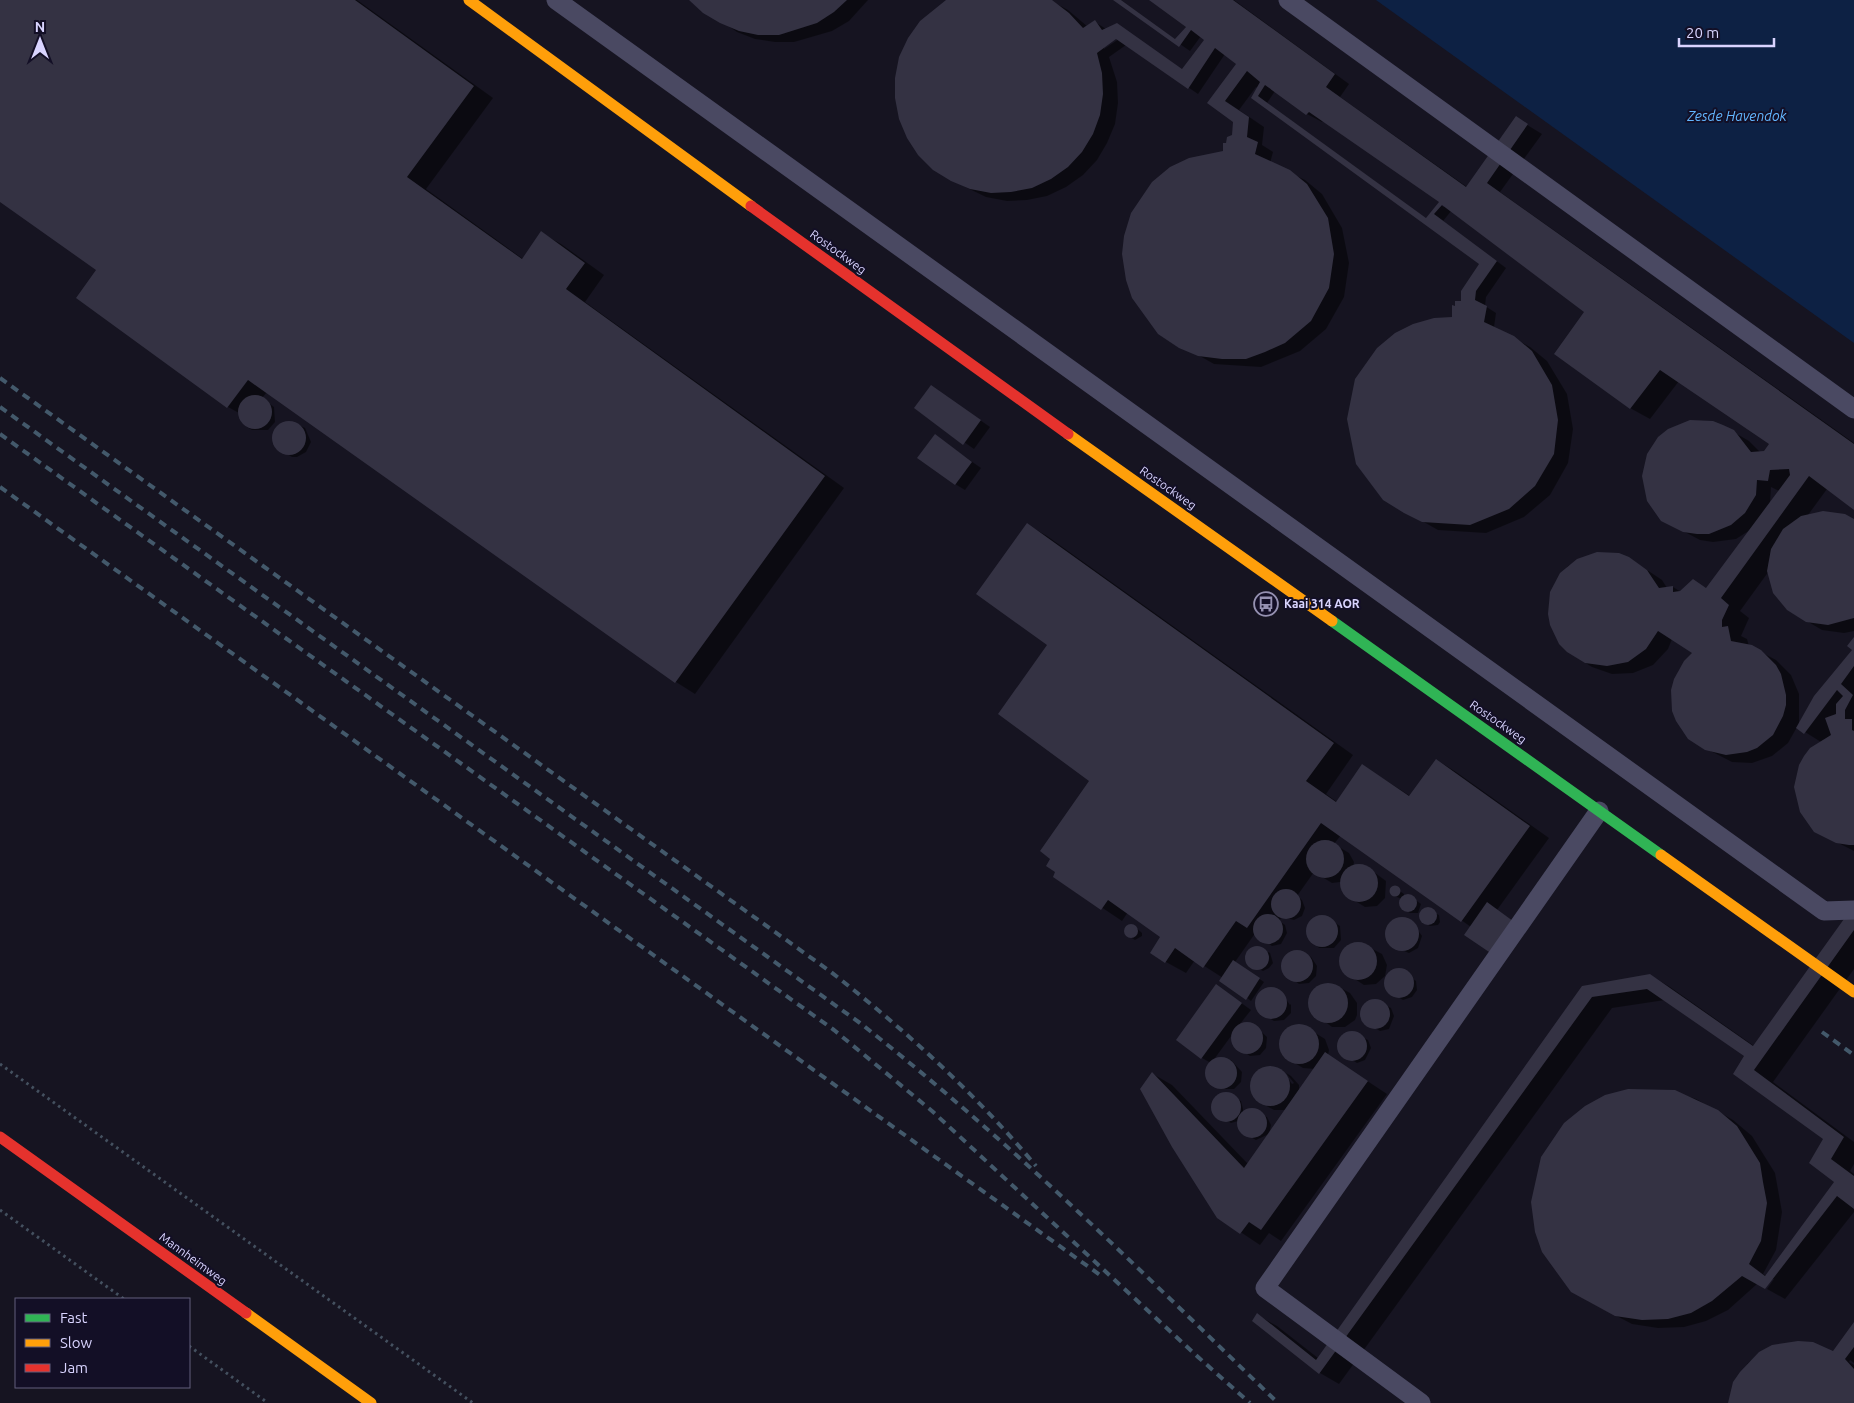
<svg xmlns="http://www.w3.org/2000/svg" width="1854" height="1403" font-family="Ubuntu,sans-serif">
	<rect width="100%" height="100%" fill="#161421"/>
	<polygon fill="#0d2144" points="1376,0 1854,0 1854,343"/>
	<g fill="#0007" fill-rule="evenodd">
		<polygon points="0,0 357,0 493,98 426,189 523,259 541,233 561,244 604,275 585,302 844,488 695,694 676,682 267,392 262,398 274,407 275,422 268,430 252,430 247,427 240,418 239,413 228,407 98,270 0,200"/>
		<polygon points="691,0 868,0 849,21 832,31 794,42 775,42 755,39 737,32"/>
		<path d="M949,0h100l19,10 20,17 7,-5 11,7 11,-4 66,45 23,-30 -5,-4 -11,15 -74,-51h5l55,40 11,-14 -36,-26h83l115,84 -9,13 127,90 49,-69 26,16 -42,58 354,251v65l-27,-19 -19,26 15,-3 22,3 9,6v110l-10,2 -22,-3 -34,-20 -14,-18 -5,-21 -29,40 9,7 -8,18 6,3 2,7 27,14 15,15 8,19v30l16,-27 39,-48 -5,-3 5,-7v212l-39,-20 -14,-20 -6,-24 5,-22 11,-16 10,-7 -24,-15 -9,16 -16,13 -20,7 -20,-1 -35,-18 -15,-14 -8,-20 -1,-20 6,-20 16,-16 -23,-15 -4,10 -15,16 -20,8 -21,1 -20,-7 -16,-10 -16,-14 -9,-19 -2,-21 6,-20 13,-17 19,-10 21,-3 21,5 33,22 5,8 6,-1 8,5 12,-11 14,8 43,-59 -14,9 -23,3 -13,-2 -38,-20 -14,-20 -5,-24 5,-21 11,-17 20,-13 21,-4 23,5 26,15 11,11h5l6,-8 -92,-63 -29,38 -20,-11 -75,-54 31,-43 -134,-101 -9,11 63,47 -20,29 -1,9 11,7 -2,14 36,20 17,14 20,33 6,35 -5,34 -18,32 -26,22 -38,16 -48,-3 -55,-31 -25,-35 -10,-45 9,-39 21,-31 17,-15 19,-9 20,-6 19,-1v-11h3l1,-5h5v-11l18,-28 -228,-165 6,-10 -2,-1 -17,23 25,17 -2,18 11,7 -3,11 35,17 17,14 20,34 7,35 -5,34 -18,32 -26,22 -39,16 -47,-3 -55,-31 -26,-35 -6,-18 -4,-26 9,-41 21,-30 18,-15 18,-9 35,-7v-8h3l1,-6 5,-2 1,-15 -25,-18 29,-40 -13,-9 -27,40 -72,-49 -17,12 8,25 1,21 -3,21 -8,19 -10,17 -14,15 -17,12 -19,9 -20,4 -20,1 -21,-4 -35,-17 -17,-11 -15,-14 -11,-18 -8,-18 -4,-21v-20l5,-20 8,-19 12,-17zM1121,35l1,2 -18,12v-3zM1275,91l32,23 15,8 2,-2 121,85 -1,2 -5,-3 -12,15 -160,-116zM1771,487l8,4 -9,12z"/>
		<polygon points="931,386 990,427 974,449 915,408"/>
		<polygon points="290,421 305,428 311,442 306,452 297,457 292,457 277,448 273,438 276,428"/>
		<polygon points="935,436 981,468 965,490 955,484"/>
		<polygon points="1028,525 1047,536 1353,755 1326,794 1337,802 1362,765 1410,796 1437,760 1456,772 1549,838 1497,910 1471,927 1341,835 1334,844 1349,853 1354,862 1353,867 1367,867 1386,881 1385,898 1377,906 1365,907 1344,894 1340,882 1332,883 1314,872 1297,896 1302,900 1305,908 1302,916 1294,920 1282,917 1279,921 1285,925 1287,933 1281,944 1272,946 1256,935 1256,932 1235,962 1264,982 1251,1001 1223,978 1195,960 1186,973 1166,962 1151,952 1162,937 1128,912 1122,921 1055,876 1091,781 1049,644"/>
		<polygon points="1394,887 1404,894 1404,897 1410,896 1421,904 1418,913 1410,913 1405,910 1401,901 1402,899 1392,895 1390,891"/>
		<polygon points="1854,907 1854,969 1773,1082 1854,1142 1854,1164 1850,1171 1854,1174 1854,1212 1785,1299 1767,1289 1774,1279 1771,1279 1757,1284 1728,1310 1706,1321 1684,1327 1658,1328 1632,1324 1588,1301 1629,1090 1675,1092 1696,1099 1733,1120 1752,1136 1775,1173 1782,1212 1776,1250 1763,1274 1767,1276 1835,1181 1825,1139 1735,1074 1745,1056 1665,1000 1612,1008 1339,1384 1320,1373 1257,1315 1277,1326 1318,1358 1583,987 1650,975 1670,987 1754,1046"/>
		<polygon points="1425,909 1439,915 1440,922 1438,925 1430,926 1425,923 1421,914"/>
		<polygon points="1316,917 1326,917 1340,926 1341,940 1334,948 1319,948 1308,937 1309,923"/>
		<polygon points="1403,919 1412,922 1422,936 1418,948 1409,953 1394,947 1387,939 1389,925"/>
		<polygon points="1133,925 1142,933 1142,936 1135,940 1127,935 1125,930 1127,926"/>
		<polygon points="1361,943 1382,954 1387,965 1385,976 1376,984 1364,985 1344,972 1341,955 1349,946"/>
		<polygon points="1258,947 1270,953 1273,963 1269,968 1263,971 1249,964 1247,957 1251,949"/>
		<polygon points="1291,952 1302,952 1311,957 1317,966 1316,976 1309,983 1299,984 1283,972 1282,963"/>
		<polygon points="1400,970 1416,981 1417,990 1412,997 1403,1000 1387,990 1385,982 1392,972"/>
		<polygon points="1333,984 1350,993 1357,1003 1357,1015 1355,1020 1345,1027 1332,1027 1312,1012 1309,1000 1316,988 1321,985"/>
		<polygon points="1266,989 1276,989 1280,991 1290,1005 1291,1004 1291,1013 1284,1020 1274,1021 1257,1010 1259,995"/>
		<polygon points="1226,992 1251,1010 1240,1024 1252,1023 1267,1037 1266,1048 1260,1055 1250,1056 1233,1044 1234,1032 1215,1058 1231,1060 1242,1072 1241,1082 1234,1089 1219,1089 1214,1086 1207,1079 1211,1063 1202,1058"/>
		<polygon points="1377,1001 1391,1008 1394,1016 1389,1029 1380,1031 1364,1021 1362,1013 1369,1003"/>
		<polygon points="1304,1026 1325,1039 1329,1050 1328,1055 1387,1094 1281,1241 1269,1233 1260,1245 1218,1217 1153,1074 1172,1085 1248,1164 1286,1110 1274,1110 1263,1104 1253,1095 1251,1083 1258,1071 1263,1068 1275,1067 1283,1071 1292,1084 1294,1083 1286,1073 1291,1076 1299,1085 1299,1092 1315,1069 1303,1068 1293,1062 1282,1054 1280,1041 1282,1035 1292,1027"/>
		<polygon points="1354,1033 1368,1040 1371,1048 1365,1060 1357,1063 1341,1053 1339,1045 1346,1034"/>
		<polygon points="1228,1094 1241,1101 1244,1113 1249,1110 1267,1117 1271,1125 1269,1134 1256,1140 1243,1133 1238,1121 1231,1123 1215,1114 1213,1106 1216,1098"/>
		<polygon points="1854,1324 1854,1363 1850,1360 1849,1362 1854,1365 1854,1403 1730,1403 1734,1383 1748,1363 1772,1346 1839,1356"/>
	</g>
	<g fill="#343243" fill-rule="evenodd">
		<polygon points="0,0 355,0 474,86 407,177 522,259 541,231 585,263 566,289 825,476 675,683 248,380 227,408 76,298 96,270 0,202"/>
		<polygon points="689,0 847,0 834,12 817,23 779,35 758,35 739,31 720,23 703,13"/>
		<path d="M946,0h106l17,13 14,15 12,-8 7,10 15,-7 65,46 22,-29 -13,-10 -12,17 -66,-47h8l54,39 11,-12 -37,-27h84l102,74 -9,13 140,100 50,-71 12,8 -41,59 367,261v66l-45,-34 -88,122 8,7 -7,15v7l6,-1 3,15 21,4 9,5 15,15 5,9 5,21v10l-3,11 -10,19 -16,13 -10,4 -21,3 -21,-5 -17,-11 -12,-18 -4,-10 -1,-21 3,-11 10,-18 8,-8 -34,-22 -12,18 -18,13 -21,4 -22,-3 -18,-11 -8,-8 -9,-19 -2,-11 2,-22 10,-19 17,-14 20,-7 22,1 10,4 18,13 12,18 14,-2v6l7,-1 13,-12 13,9 84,-113 -1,-6 -19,1 -2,11 -11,-1 -1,15 -11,18 -14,12 -22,9h-12l-14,-2 -22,-11 -14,-20 -5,-25 5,-22 11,-17 10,-8 22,-9 23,1 10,4 11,5 17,22 13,-1 5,-7 -109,-74 -30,39 -76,-55 30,-42 -142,-107 -8,9 63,47 -21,30 -1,9 12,6 -3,16 30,14 18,15 20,34 6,35 -4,34 -19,32 -26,23 -39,16 -48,-3 -18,-9 -21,-13 -27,-36 -9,-45 8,-40 22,-31 18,-15 18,-9 21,-6 18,-1v-12l3,1v-5h6v-10l18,-27 -228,-166 9,-16 -13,-11 -22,30 24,16 -2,20 11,5 -3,12 35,16 17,14 21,34 6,36 -5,34 -18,33 -26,22 -20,9 -19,7h-24l-24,-3 -19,-8 -21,-14 -26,-36 -6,-18 -4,-26 2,-18 7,-23 21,-31 18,-15 19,-9 34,-7v-8h3l1,-6 5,-2 1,-13 -26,-19 29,-39 -21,-16 -27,41 -72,-50 -19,14 5,20 1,21 -3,21 -7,19 -11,18 -14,15 -17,12 -19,9 -21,4 -20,1 -21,-4 -19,-8 -18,-11 -15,-15 -11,-17 -8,-19 -4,-21v-20l4,-21 9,-19 12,-17zM1265,85l41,30 3,-3 130,90 -13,16 -168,-122z"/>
		<polygon points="931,385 981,420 963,445 914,408"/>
		<circle cx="255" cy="412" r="17"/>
		<circle cx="289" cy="438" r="17"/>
		<polygon points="935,434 972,462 955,485 917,458"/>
		<polygon points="1823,511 1845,514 1854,519 1854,618 1828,625 1806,622 1787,610 1773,593 1767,571 1771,549 1783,529 1801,516"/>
		<polygon points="1027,523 1334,743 1306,781 1336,802 1362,764 1409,796 1436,759 1530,826 1461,922 1321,823 1247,928 1236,921 1203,968 1175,948 1165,963 1150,953 1160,937 1108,900 1101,910 1053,877 1055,872 1046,866 1050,859 1040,851 1089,781 998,714 1047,645 976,594"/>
		<polygon points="1854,637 1854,666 1841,684 1853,695 1845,710 1845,719 1852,719 1852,730 1854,731 1854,845 1849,845 1836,843 1814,832 1800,812 1794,787 1799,765 1804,756 1810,748 1831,735 1825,718 1836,714 1836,704 1843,696 1837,690 1804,734 1796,728 1814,696 1852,650 1847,646"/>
		<circle cx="1325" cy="859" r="19"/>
		<circle cx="1359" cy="883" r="19"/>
		<circle cx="1395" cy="891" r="5.5"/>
		<circle cx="1286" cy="904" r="15"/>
		<circle cx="1408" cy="903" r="9"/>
		<polygon points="1487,902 1517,924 1495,956 1464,935"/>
		<polygon points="1854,905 1854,930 1754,1070 1844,1137 1831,1159 1854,1176 1854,1209 1837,1196 1765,1289 1742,1276 1712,1301 1691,1313 1668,1319 1642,1320 1615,1316 1571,1292 1542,1252 1535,1232 1531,1202 1541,1157 1564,1123 1585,1106 1605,1095 1628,1089 1675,1090 1718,1110 1737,1126 1760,1163 1763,1182 1767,1203 1761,1241 1749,1264 1765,1276 1834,1182 1809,1163 1823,1139 1733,1074 1744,1056 1647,989 1592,997 1319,1374 1252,1321 1257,1313 1316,1360 1582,986 1650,974 1753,1046"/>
		<circle cx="1428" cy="916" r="9"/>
		<circle cx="1268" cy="929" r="15"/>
		<circle cx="1322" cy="931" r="16"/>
		<circle cx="1402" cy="934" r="17"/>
		<circle cx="1131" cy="931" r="7"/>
		<circle cx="1358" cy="961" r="19"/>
		<circle cx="1257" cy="958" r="12"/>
		<circle cx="1297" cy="966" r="16"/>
		<polygon points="1233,960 1260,978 1246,1000 1219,981"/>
		<circle cx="1399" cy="983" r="15"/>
		<circle cx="1328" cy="1003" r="20"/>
		<polygon points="1216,984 1242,1003 1201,1059 1176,1040"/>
		<circle cx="1271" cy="1003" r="16"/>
		<circle cx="1375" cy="1014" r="15"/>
		<circle cx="1247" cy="1038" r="16"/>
		<circle cx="1299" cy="1044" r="20"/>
		<circle cx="1352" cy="1046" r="15"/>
		<polygon points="1325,1052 1368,1081 1261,1230 1249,1222 1240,1234 1217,1218 1172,1147 1140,1089 1152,1072 1244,1168"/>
		<circle cx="1221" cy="1073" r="16"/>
		<circle cx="1270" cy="1086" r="20"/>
		<circle cx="1226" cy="1107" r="15"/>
		<circle cx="1252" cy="1123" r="15"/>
		<polygon points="1854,1322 1854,1347 1845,1359 1854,1369 1854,1403 1728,1403 1733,1382 1740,1372 1759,1352 1772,1345 1798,1341 1813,1342 1833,1351"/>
	</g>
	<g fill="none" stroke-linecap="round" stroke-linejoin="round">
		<g stroke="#44505f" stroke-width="3" stroke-dasharray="2.5 4" stroke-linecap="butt">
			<polyline points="0,1064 473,1403"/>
			<polyline points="0,1210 124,1299"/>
			<polyline points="189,1346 268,1403"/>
		</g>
		<g stroke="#4a4962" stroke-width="19">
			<polyline points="556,0 1824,911 1854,910"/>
			<polyline points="1288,0 1854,409"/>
			<polyline points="1421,1403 1265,1288 1599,811"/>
		</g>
		<polyline stroke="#30b455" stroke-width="11" points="1332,621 1661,855"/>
		<g stroke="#ff9f0a" stroke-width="11">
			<polyline points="469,0 751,206"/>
			<polyline points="1068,434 1332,621"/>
			<polyline points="1661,855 1854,992"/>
			<polyline points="246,1313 371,1403"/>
		</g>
		<g stroke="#e5322d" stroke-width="11">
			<polyline points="751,206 1068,434"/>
			<polyline points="0,1137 246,1313"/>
		</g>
		<g stroke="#43596b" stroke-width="4" stroke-dasharray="8 6" stroke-linecap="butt">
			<path d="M0,378l831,594c74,58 144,121 205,194"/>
			<path d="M0,407l860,616c148,116 283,250 418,380"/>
			<polyline points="0,434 834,1030 932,1111 1198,1357 1250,1403"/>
			<polyline points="0,487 1100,1275"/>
			<polyline points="1822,1032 1854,1055"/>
		</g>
	</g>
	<defs>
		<g id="bus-ring" transform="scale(1.25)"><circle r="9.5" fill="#130f26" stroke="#9591b1" stroke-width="1.5"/><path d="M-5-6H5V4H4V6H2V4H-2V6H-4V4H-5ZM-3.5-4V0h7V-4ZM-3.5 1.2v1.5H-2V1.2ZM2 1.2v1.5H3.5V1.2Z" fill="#9591b1"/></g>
	</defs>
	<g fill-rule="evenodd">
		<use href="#bus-ring" x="1266" y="604"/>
	</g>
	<g text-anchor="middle" stroke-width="4" stroke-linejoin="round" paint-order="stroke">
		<g font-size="12" fill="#d9d4ff" stroke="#130f26">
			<text transform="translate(838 252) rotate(36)" y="4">Rostockweg</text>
			<text transform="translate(1168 488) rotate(35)" y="4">Rostockweg</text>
			<text transform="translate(1498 722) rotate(35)" y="4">Rostockweg</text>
			<text transform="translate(193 1259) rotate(36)" y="4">Mannheimweg</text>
		</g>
		<g font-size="12" font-weight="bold" fill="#d9d4ff" stroke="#130f26" text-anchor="start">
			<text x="1284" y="608">Kaai 314 AOR</text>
		</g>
		<g font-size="14" font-style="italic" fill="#62b6ff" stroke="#130f26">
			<text x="1737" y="121">Zesde Havendok</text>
		</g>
	</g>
	<rect x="15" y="1298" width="175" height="90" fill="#130f26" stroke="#625e7d"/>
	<rect x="25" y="1314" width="25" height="8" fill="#30b455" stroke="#625e7d"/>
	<text x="60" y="1323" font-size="15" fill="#d9d4ff">Fast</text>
	<rect x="25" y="1339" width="25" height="8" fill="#ff9f0a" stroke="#625e7d"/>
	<text x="60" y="1348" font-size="15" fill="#d9d4ff">Slow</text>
	<rect x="25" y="1364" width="25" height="8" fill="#e5322d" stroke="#625e7d"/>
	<text x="60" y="1373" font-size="15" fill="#d9d4ff">Jam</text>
	<g transform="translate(40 40)" stroke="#130f26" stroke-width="4" paint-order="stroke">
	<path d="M0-4L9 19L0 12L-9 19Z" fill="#d9d4ff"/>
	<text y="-8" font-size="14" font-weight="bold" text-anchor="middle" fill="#d9d4ff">N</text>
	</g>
	<path d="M1679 38v8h95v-8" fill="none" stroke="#d9d4ff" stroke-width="2.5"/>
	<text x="1686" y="38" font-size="15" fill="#d9d4ff" stroke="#130f26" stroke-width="4" paint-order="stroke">20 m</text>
</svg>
